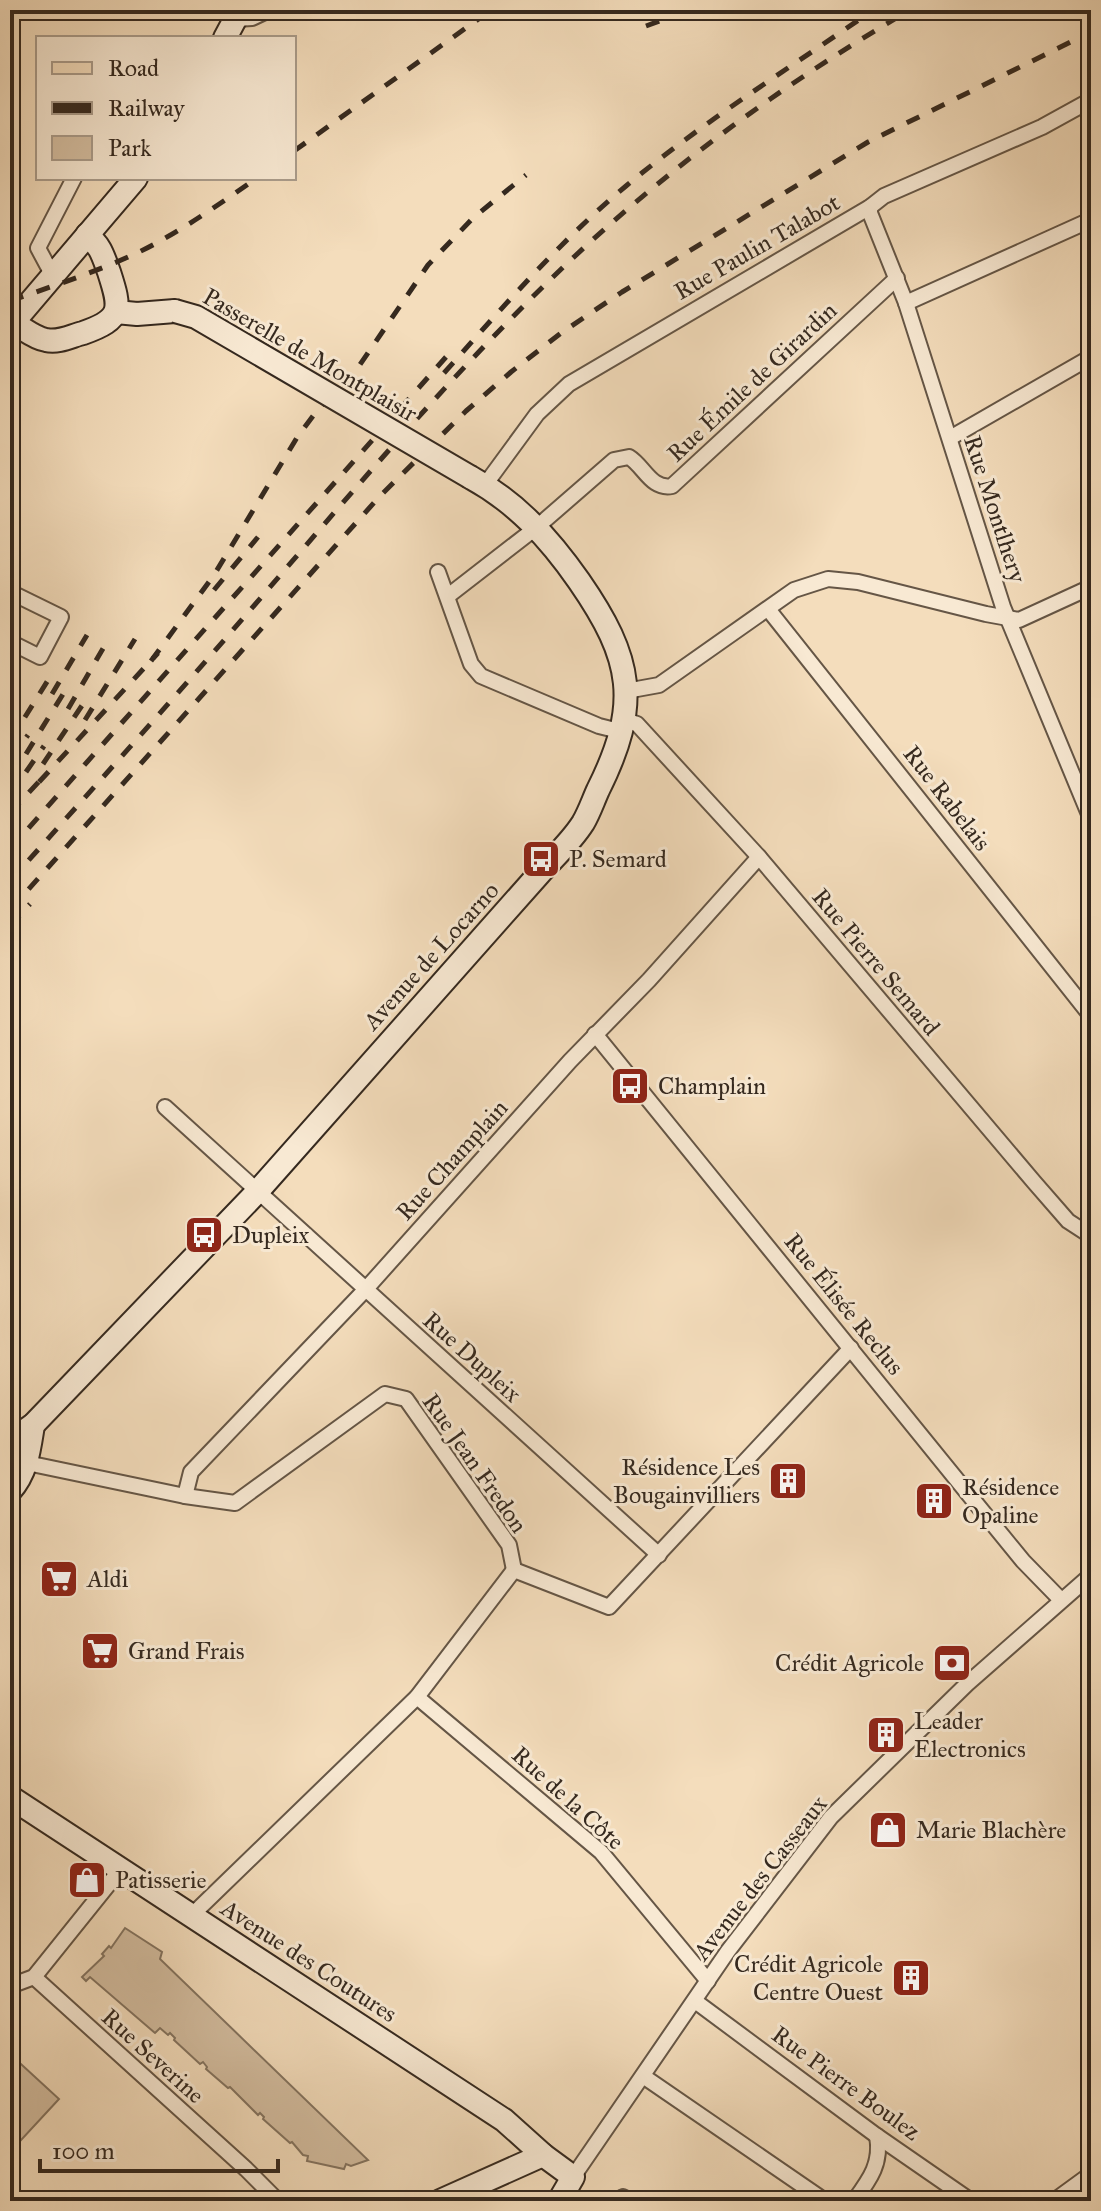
<svg xmlns="http://www.w3.org/2000/svg" width="1101" height="2211" font-family="'IM FELL Great Primer',serif">
	<rect width="100%" height="100%" fill="#f4ddbc"/>
	<filter id="stains"><feTurbulence type="fractalNoise" baseFrequency=".0025" numOctaves="4"/><feColorMatrix values="0 0 0 0 .2 0 0 0 0 .09 0 0 0 0 .02 0 0 0 .5 -.17"/></filter>
	<radialGradient id="worn" r=".72"><stop offset=".6" stop-color="#630" stop-opacity="0"/><stop offset="1" stop-color="#630" stop-opacity=".3"/></radialGradient>
	<g fill="#d4bea1" stroke="#847460" stroke-width="2">
		<polygon points="125,1928 162,1952 160,1959 368,2160 351,2166 346,2164 344,2169 307,2161 308,2156 303,2155 292,2142 290,2143 263,2119 264,2117 260,2113 258,2115 230,2087 228,2088 206,2069 207,2067 203,2062 200,2064 174,2040 175,2038 170,2033 168,2035 160,2028 155,2033 90,1977 86,1981 82,1977 104,1956 102,1954 109,1946 111,1948"/>
		<polygon points="10,2054 59,2099 10,2152"/>
	</g>
	<g fill="none" stroke-linecap="round" stroke-linejoin="round">
		<g stroke="#655646" stroke-width="18">
			<g id="street">
				<polyline points="236,19 252,18 269,10"/>
				<polyline points="870,207 870,213 906,303 1003,607 1091,819"/>
				<polyline points="53,276 38,248 74,178"/>
				<polyline points="906,303 1086,222 1091,230"/>
				<polyline points="950,438 1091,357"/>
				<polyline points="485,485 537,414 569,384 870,207 884,196 1042,127 1091,100"/>
				<polyline points="438,572 471,664 481,676 599,726 623,732"/>
				<polyline points="10,592 61,617 40,657 10,642"/>
				<path d="M448,596l89,-69 77,-67 15,-3c15,9 22,33 43,29l225,-208"/>
				<polyline points="768,609 1091,1016"/>
				<polyline points="626,691 659,685 794,590 828,579 858,582 986,614 1019,620 1091,587"/>
				<polyline points="625,720 637,724 759,857 1034,1182 1068,1221 1091,1236"/>
				<polyline points="595,1034 983,1512 1023,1561 1061,1600"/>
				<polyline points="165,1107 659,1555"/>
				<polyline points="27,1463 185,1496 235,1503 385,1394 406,1399 509,1545 514,1570"/>
				<polyline points="185,1496 191,1472 365,1290 570,1061 649,980 759,857"/>
				<polyline points="514,1570 609,1607 851,1348"/>
				<polyline points="417,1697 601,1852 708,1981"/>
				<polyline points="191,1916 417,1697 514,1570"/>
				<polyline points="34,1977 246,2169 278,2201"/>
				<polyline points="10,1986 34,1977 120,1870"/>
				<polyline points="695,2001 877,2136 971,2201"/>
				<polyline points="643,2076 825,2201"/>
				<polyline points="573,2177 728,1951 831,1817 967,1684 1091,1575"/>
				<polyline points="623,2197 629,2201"/>
				<path d="M854,2201c16,-22 28,-38 23,-65"/>
				<polyline points="1054,2201 1091,2174"/>
			</g>
		</g>
		<g stroke="#35291f" stroke-width="26">
			<g id="secondary">
				<polyline points="225,38 240,10"/>
				<polyline points="116,312 137,314 175,311"/>
				<path d="M13,323c10,5 21,15 33,17 13,3 25,-4 37,-7 40,-14 38,-24 26,-61 -6,-16 -8,-26 -22,-37"/>
				<polyline points="10,326 136,178"/>
				<path d="M10,1441l23,-16 224,-233 282,-318c14,-16 32,-32 44,-51 6,-10 10,-22 15,-33 43,-86 35,-131 -19,-209 -30,-43 -63,-79 -109,-104"/>
				<path d="M10,1491c17,-19 19,-41 23,-66"/>
				<polyline points="10,1797 504,2120 543,2155 573,2177 559,2201"/>
				<polyline points="440,2201 543,2155"/>
			</g>
		</g>
		<g stroke="#35291f" stroke-width="28">
			<polyline id="primary" points="1087,2201 1091,2196"/>
		</g>
		<use href="#street" stroke="#f8e9d3" stroke-width="14"/>
		<use href="#secondary" stroke="#f8e9d3" stroke-width="22"/>
		<use href="#primary" stroke="#f4ddbc" stroke-width="24"/>
		<g stroke="#35291f" stroke-width="5" stroke-dasharray="14 14" stroke-linecap="butt">
			<polyline points="646,26 690,10"/>
			<polyline points="294,151 491,10"/>
			<path d="M10,301c43,-15 86,-29 127,-48 43,-21 81,-48 120,-75"/>
			<path d="M444,373c58,-65 115,-131 182,-187 78,-65 164,-118 247,-176"/>
			<polyline points="214,590 258,537"/>
			<polyline points="151,661 214,575 298,436 319,408 357,369 428,265 473,218 526,175"/>
			<polyline points="52,694 87,635"/>
			<polyline points="68,709 109,638"/>
			<polyline points="85,720 135,639"/>
			<polyline points="10,741 50,677"/>
			<polyline points="26,754 68,686"/>
			<polyline points="10,760 28,735"/>
			<polyline points="43,764 85,701"/>
			<polyline points="39,782 158,653"/>
			<polyline points="10,795 44,746"/>
			<polyline points="10,813 45,775"/>
			<polyline points="10,849 446,357"/>
			<path d="M10,881c79,-88 158,-176 235,-265 110,-127 219,-258 343,-372 99,-90 207,-167 322,-234"/>
			<polyline points="10,910 380,496 466,411 511,372 561,333 622,292 868,142 1091,32"/>
			<polyline points="10,926 30,904"/>
		</g>
		<g stroke="#35291f" stroke-width="26" stroke-linecap="butt">
			<polyline id="secondary-bridge" points="175,311 196,317 470,477"/>
		</g>
		<use href="#secondary-bridge" stroke="#f8e9d3" stroke-width="22"/>
	</g>
	<defs>
		<g id="bus-square" transform="scale(2)"><rect x="-9" y="-9" width="18" height="18" rx="4" fill="#8f2418" stroke="#f8e9d3"/><path d="M-5-6H5V4H4V6H2V4H-2V6H-4V4H-5ZM-3.5-4V0h7V-4ZM-3.5 1.2v1.5H-2V1.2ZM2 1.2v1.5H3.5V1.2Z" fill="#fff"/></g>
		<g id="building-square" transform="scale(2)"><rect x="-9" y="-9" width="18" height="18" rx="4" fill="#8f2418" stroke="#f8e9d3"/><path d="M-4-6H4V6H1V3H-1V6H-4ZM-2.5-4.3h1.7v1.8h-1.7ZM.8-4.3h1.7v1.8H.8ZM-2.5-1h1.7V.8h-1.7ZM.8-1h1.7V.8H.8Z" fill="#fff"/></g>
		<g id="supermarket-square" transform="scale(2)"><rect x="-9" y="-9" width="18" height="18" rx="4" fill="#8f2418" stroke="#f8e9d3"/><path d="M-6-5.5h2.5l.6 2H6L4.5 2H-2.5L-4.4-4H-6ZM-1.5 3.2a1.3 1.3 0 1 0 .1 0ZM3 3.2a1.3 1.3 0 1 0 .1 0Z" fill="#fff"/></g>
		<g id="bank-square" transform="scale(2)"><rect x="-9" y="-9" width="18" height="18" rx="4" fill="#8f2418" stroke="#f8e9d3"/><path d="M-6-4H6V4H-6ZM0-2.3a2.3 2.3 0 1 0 0 4.6a2.3 2.3 0 1 0 0-4.6Z" fill="#fff"/></g>
		<g id="shop-square" transform="scale(2)"><rect x="-9" y="-9" width="18" height="18" rx="4" fill="#8f2418" stroke="#f8e9d3"/><path d="M-5-2.5h2.3a2.7 3.5 0 0 1 5.4 0H5L5.5 6h-11ZM-1.5-2.5h3a1.5 2.3 0 0 0-3 0Z" fill="#fff"/></g>
	</defs>
	<g fill-rule="evenodd">
		<use href="#bus-square" x="541" y="859"/>
		<use href="#bus-square" x="630" y="1086"/>
		<use href="#bus-square" x="204" y="1235"/>
		<use href="#building-square" x="788" y="1481"/>
		<use href="#building-square" x="934" y="1501"/>
		<use href="#supermarket-square" x="59" y="1579"/>
		<use href="#supermarket-square" x="100" y="1651"/>
		<use href="#bank-square" x="952" y="1663"/>
		<use href="#building-square" x="886" y="1735"/>
		<use href="#shop-square" x="888" y="1830"/>
		<use href="#shop-square" x="87" y="1880"/>
		<use href="#building-square" x="911" y="1978"/>
	</g>
	<g text-anchor="middle" stroke-width="6" stroke-linejoin="round" paint-order="stroke">
		<g font-size="24" fill="#35291f" stroke="#f8e9d3">
			<text transform="translate(757 247) rotate(-30)" y="8">Rue Paulin Talabot</text>
			<text transform="translate(310 355) rotate(30)" y="8">Passerelle de Montplaisir</text>
			<text transform="translate(752 382) rotate(-43)" y="8">Rue Émile de Girardin</text>
			<text transform="translate(995 509) rotate(72)" y="8">Rue Montlhery</text>
			<text transform="translate(947 798) rotate(52)" y="8">Rue Rabelais</text>
			<text transform="translate(431 956) rotate(-48)" y="8">Avenue de Locarno</text>
			<text transform="translate(876 962) rotate(50)" y="8">Rue Pierre Semard</text>
			<text transform="translate(452 1160) rotate(-48)" y="8">Rue Champlain</text>
			<text transform="translate(844 1304) rotate(51)" y="8">Rue Élisée Reclus</text>
			<text transform="translate(472 1357) rotate(42)" y="8">Rue Dupleix</text>
			<text transform="translate(475 1463) rotate(55)" y="8">Rue Jean Fredon</text>
			<text transform="translate(568 1798) rotate(42)" y="8">Rue de la Côte</text>
			<text transform="translate(760 1878) rotate(-52)" y="8">Avenue des Casseaux</text>
			<text transform="translate(309 1961) rotate(33)" y="8">Avenue des Coutures</text>
			<text transform="translate(153 2056) rotate(42)" y="8">Rue Severine</text>
			<text transform="translate(846 2083) rotate(36)" y="8">Rue Pierre Boulez</text>
		</g>
		<g font-size="24" fill="#35291f" stroke="#f8e9d3" text-anchor="start">
			<text x="569" y="867">P. Semard</text>
			<text x="658" y="1094">Champlain</text>
			<text x="232" y="1243">Dupleix</text>
			<text x="760" y="1475" text-anchor="end">Résidence Les<tspan x="760" dy="28">Bougainvilliers</tspan></text>
			<text x="962" y="1495">Résidence<tspan x="962" dy="28">Opaline</tspan></text>
			<text x="87" y="1587">Aldi</text>
			<text x="128" y="1659">Grand Frais</text>
			<text x="924" y="1671" text-anchor="end">Crédit Agricole</text>
			<text x="914" y="1729">Leader<tspan x="914" dy="28">Electronics</tspan></text>
			<text x="916" y="1838">Marie Blachère</text>
			<text x="115" y="1888">Patisserie</text>
			<text x="883" y="1972" text-anchor="end">Crédit Agricole<tspan x="883" dy="28">Centre Ouest</tspan></text>
		</g>
	</g>
	<rect width="1101" height="2211" fill="none" stroke="#f4ddbc" stroke-width="40"/>
	<rect x="12" y="12" width="1077" height="2187" fill="none" stroke="#35291f" stroke-width="4"/>
	<rect x="20" y="20" width="1061" height="2171" fill="none" stroke="#35291f" stroke-width="2"/>
	<rect x="36" y="36" width="260" height="144" fill="#f8e9d3" stroke="#aa9c8b" stroke-width="2"/>
	<rect x="52" y="62" width="40" height="12" fill="#f4ddbc" stroke="#aa9c8b" stroke-width="2"/>
	<text x="108" y="76" font-size="24" fill="#35291f">Road</text>
	<rect x="52" y="102" width="40" height="12" fill="#35291f" stroke="#aa9c8b" stroke-width="2"/>
	<text x="108" y="116" font-size="24" fill="#35291f">Railway</text>
	<rect x="52" y="136" width="40" height="24" fill="#d4bea1" stroke="#aa9c8b" stroke-width="2"/>
	<text x="108" y="156" font-size="24" fill="#35291f">Park</text>
	<path d="M40 2159v12h238v-12" fill="none" stroke="#35291f" stroke-width="4"/>
	<text x="52" y="2159" font-size="24" fill="#35291f" stroke="#f8e9d3" stroke-width="6" paint-order="stroke">100 m</text>
	<rect width="100%" height="100%" filter="url(#stains)"/>
	<rect width="100%" height="100%" fill="url(#worn)"/>
</svg>
